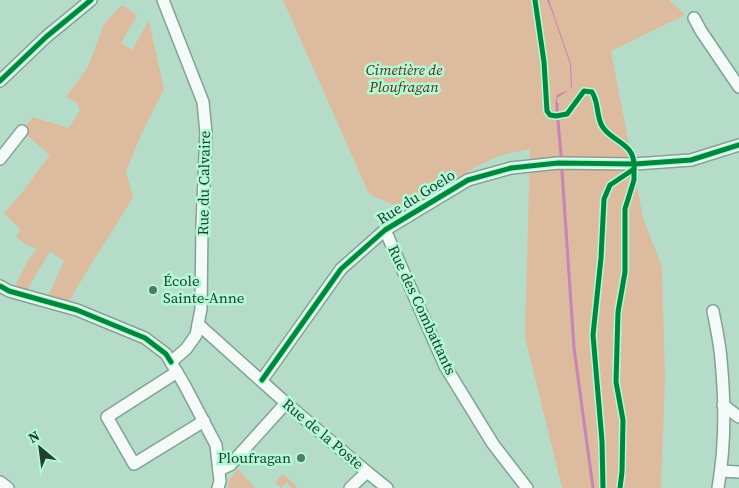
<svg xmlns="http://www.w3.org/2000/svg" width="739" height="488" font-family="'Source Serif 4',serif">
	<rect width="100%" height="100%" fill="#b5dcc8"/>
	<g fill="#dcbb9e">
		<polygon points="283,0 669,0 685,15 611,51 643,218 662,267 665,378 661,488 562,488 525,337 530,149 501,155 477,166 407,211 369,194"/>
		<path d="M122,5l15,10 -16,28 11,7 16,-28h1l15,67 -24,48 -14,35 7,25c-22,37 -46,72 -67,110l-20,-6 18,-40 -14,-10 -26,44 -12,-3 17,-33 8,-10 -14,-6 -7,-7 5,-6 -17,-17 17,-19 29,-39 -28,-24 11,-14 36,11 11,-18 -4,-8 -10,-5 22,-30 16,-43z"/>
		<polygon points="238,469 255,488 228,488 229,480"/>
		<polygon points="283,474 298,488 291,488 287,482 281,488 275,482"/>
	</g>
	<polygon fill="#c984b4" points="547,0 549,0 571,64 572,88 557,98 557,104 555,104 557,95 571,89 570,64 551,9"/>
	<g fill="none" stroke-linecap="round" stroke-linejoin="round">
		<g stroke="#c984b4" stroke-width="3">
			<polyline points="557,104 557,110"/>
			<polyline points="558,121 561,155"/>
			<polyline points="562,171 574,348 593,488"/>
		</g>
		<g stroke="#83a293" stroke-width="14">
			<g id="minor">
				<polyline points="163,0 203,102 206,133 202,226 201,309 196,335 186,349 171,362"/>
				<polyline points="694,18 701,31 739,87"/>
				<polyline points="0,81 46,37 91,0"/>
				<polyline points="0,159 22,131"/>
				<polyline points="385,230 445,366 493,444 527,488"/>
				<polyline points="0,286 9,291 77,310 145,338 166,354 184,384 216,445 220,481 218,488"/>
				<path d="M713,311c3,16 7,33 8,49 4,41 4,88 -3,128"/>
				<polyline points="198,324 286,403 367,472 350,488"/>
				<polyline points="177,372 107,417 134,464 204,421"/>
				<polyline points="262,380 341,269 385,230 468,180 511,168 558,163 635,164 691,160 739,145"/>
				<polyline points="723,405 739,417"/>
				<polyline points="219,470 230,465 286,403"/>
				<polyline points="721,471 739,472"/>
				<polyline points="367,472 387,488"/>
				<polyline points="0,482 8,488"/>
			</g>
		</g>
		<use href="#minor" stroke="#f4faf7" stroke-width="11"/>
		<g stroke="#b1fad5" stroke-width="8">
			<g id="cycleway">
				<path d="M535,0l9,62 3,49 3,4 6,1 11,-2 17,-23 8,1c7,11 4,23 10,34 10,17 34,16 32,43l-24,16 -6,14 -3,59 -8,77 9,106 1,47"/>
				<polyline points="0,81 46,37 91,0"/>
				<polyline points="0,286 9,291 77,310 145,338 166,354 171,362"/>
				<polyline points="262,380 341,269 385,230 468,180 511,168 558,163 635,164 691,160 739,145"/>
				<polyline points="620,488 622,472 623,420 616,382 618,312 625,272 625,209 634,180 634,169"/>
			</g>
		</g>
		<use href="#cycleway" stroke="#00873e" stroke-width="5"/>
	</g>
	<g fill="#576" stroke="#b1fad5" stroke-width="2">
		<circle cx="153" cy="290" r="5"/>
		<circle cx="301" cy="458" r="5"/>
	</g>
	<g text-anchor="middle" stroke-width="5" stroke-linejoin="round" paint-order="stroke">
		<g font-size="15" font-style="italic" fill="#602d18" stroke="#b1fad5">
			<text x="404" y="75">Cimetière de<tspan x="404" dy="17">Ploufragan</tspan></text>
		</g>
		<g font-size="15" fill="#224032" stroke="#b1fad5">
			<text transform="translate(204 183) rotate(-89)" y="5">Rue du Calvaire</text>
			<text transform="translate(416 197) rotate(-32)" y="5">Rue du Goelo</text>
			<text transform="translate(422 310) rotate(65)" y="5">Rue des Combattants</text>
			<text transform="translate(323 434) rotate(40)" y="5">Rue de la Poste</text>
		</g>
		<g font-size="15" fill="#224032" stroke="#b1fad5" text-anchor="start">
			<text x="163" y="286">École<tspan x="163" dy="17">Sainte-Anne</tspan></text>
			<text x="291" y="463" text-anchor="end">Ploufragan</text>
		</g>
	</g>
	<g transform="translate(40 448) rotate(331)" stroke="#b1fad5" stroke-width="4" paint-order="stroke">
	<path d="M0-4L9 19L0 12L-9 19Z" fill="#224032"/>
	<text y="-8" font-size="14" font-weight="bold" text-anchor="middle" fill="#224032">N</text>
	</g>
</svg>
